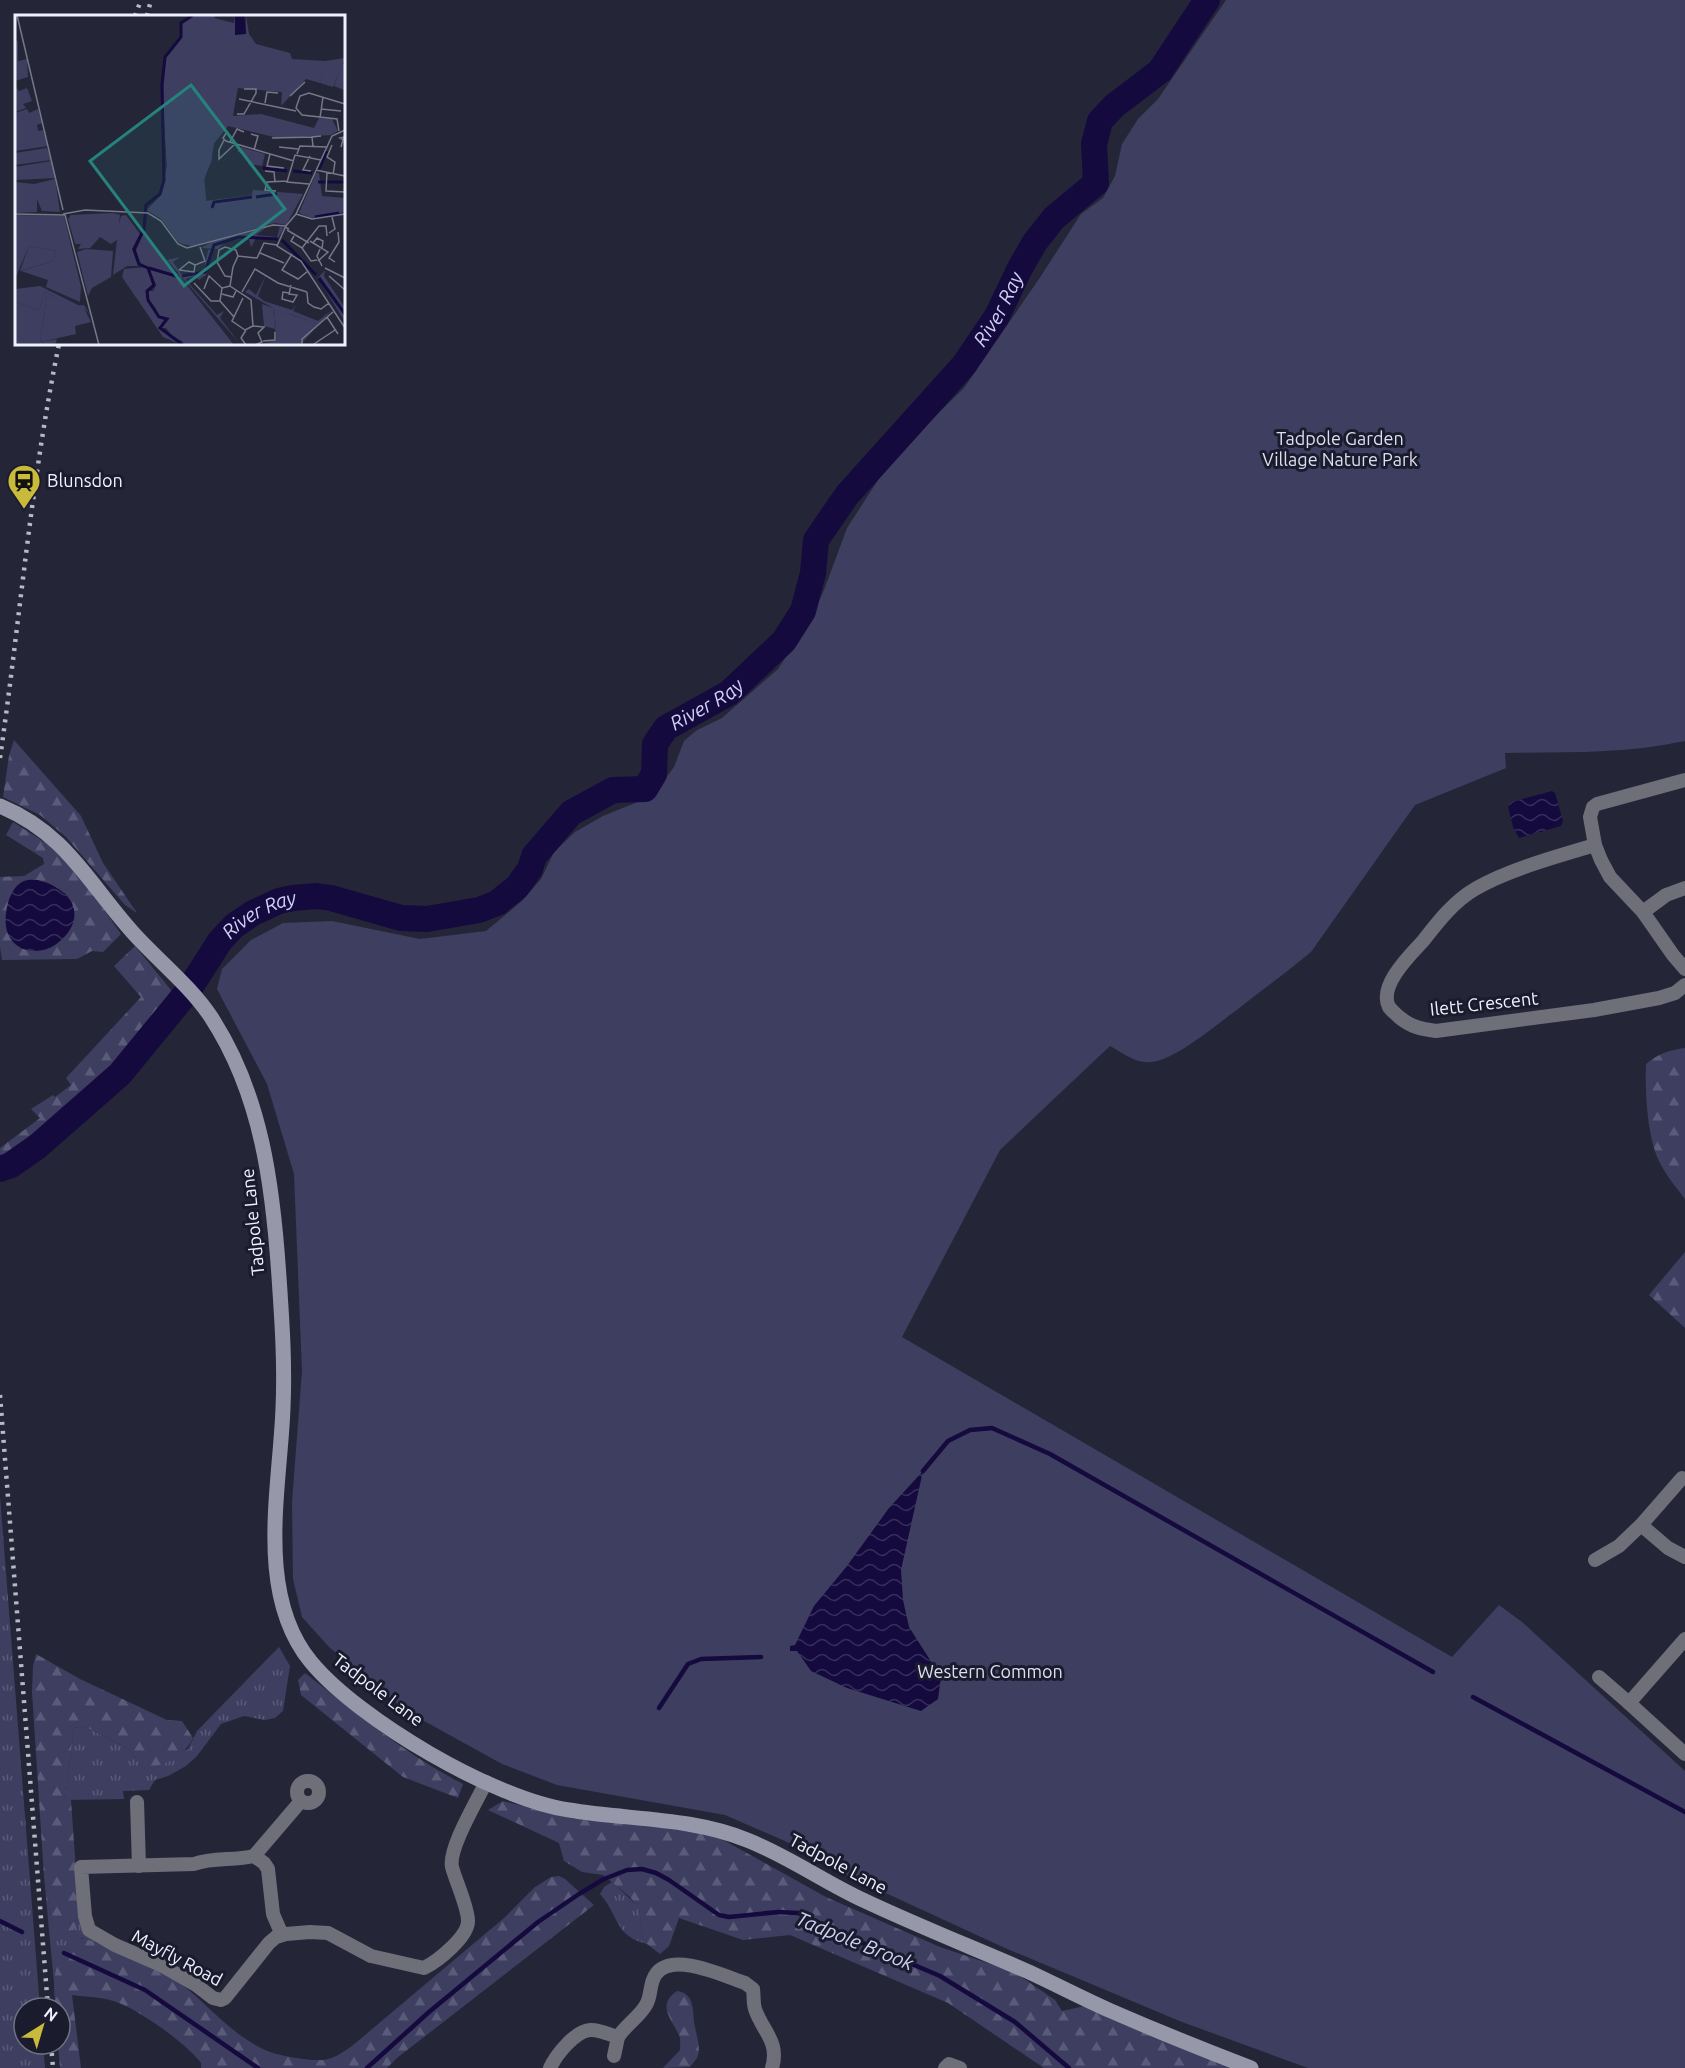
<svg xmlns="http://www.w3.org/2000/svg" width="1685" height="2068" font-family="Ubuntu,sans-serif">
	<defs>
		<pattern id="grass-tufts" width="24" height="20" patternUnits="userSpaceOnUse" patternTransform="scale(1.5)"><rect width="24" height="20" fill="#3e3e61"/><path d="M3 7l-1-3M5 7V3M7 7l1-3M15 17l-1-3M17 17v-4M19 17l1-3" fill="none" stroke="#5a5a79"/></pattern>
		<pattern id="forest-firs" width="22" height="20" patternUnits="userSpaceOnUse" patternTransform="scale(1.5)"><rect width="22" height="20" fill="#3e3e61"/><path d="M5 1l3.5 6h-7zM16 11l3.5 6h-7z" fill="#5a5a79"/></pattern>
		<pattern id="water-waves" width="16" height="10" patternUnits="userSpaceOnUse" patternTransform="scale(1.5)"><rect width="16" height="10" fill="#140a3e"/><path d="M0 5q4-4 8 0t8 0" fill="none" stroke="#362e5b"/></pattern>
	</defs>
	<rect width="100%" height="100%" fill="#252538"/>
	<g fill="url(#grass-tufts)">
		<polygon points="0,1496 40,2008 24,2008 24,2044 43,2044 45,2068 0,2068"/>
		<polygon points="279,1647 290,1666 283,1711 275,1718 265,1720 244,1716 221,1724 197,1756 186,1766 168,1776 155,1780 149,1790 123,1791 124,1799 65,1800 74,1728 84,1726 129,1749 144,1769 188,1749 197,1731"/>
		<polygon points="44,1877 53,1928 79,1915 90,1938 98,1943 81,1938 54,1983"/>
		<path d="M612,1882l27,25 4,33 4,4c-33,-8 -28,-29 -47,-50l4,-7z"/>
	</g>
	<g fill="url(#forest-firs)" fill-rule="evenodd">
		<polygon points="14,740 81,816 103,863 137,913 125,905 66,837 40,815 3,797 9,756"/>
		<path d="M13,822l38,24 24,22 46,66 -18,18 -11,-1 -15,8 -75,1 -2,-13v-70l24,-1 20,-12 -1,-6 -37,-23zM65,893c9,11 11,18 7,32l-50,24c-19,-15 -17,-30 -12,-52z"/>
		<polygon points="135,946 171,990 168,1005 99,1082 16,1153 0,1161 0,1148 40,1118 31,1109 53,1095 55,1097 71,1085 66,1078 141,997 114,966"/>
		<path d="M1685,1048v151c-9,-12 -20,-25 -26,-38 -12,-25 -14,-70 -13,-97 12,-10 23,-14 39,-16z"/>
		<polygon points="1685,1252 1685,1328 1649,1295"/>
		<path d="M36,1654l44,25 87,41 15,1 11,17c-10,20 -28,27 -49,31l-15,-20 -45,-23 -10,2 -9,72h6l8,115 -5,15 -11,2 -10,-3 -9,-52 -12,-185 1,-26z"/>
		<path d="M305,1673c51,40 100,81 158,111l-5,14 -55,-21 -102,-82 -3,-15z"/>
		<polygon points="503,1801 569,1818 667,1826 716,1836 826,1897 940,1947 1014,1972 1055,2000 1062,2011 1089,2005 1233,2068 1044,2068 948,2003 790,1935 743,1940 679,1918 669,1946 660,1954 643,1941 639,1908 630,1897 603,1875 582,1872 564,1861 559,1843 488,1810"/>
		<path d="M559,1876l6,3 29,26 -197,153 -10,10h-186v-5c-14,-19 -59,-51 -82,-60 -14,-6 -32,-6 -47,-8l9,73h-21l-2,-24h2v-36h-4c-1,-7 -2,-15 -2,-23 0,-14 9,-43 24,-46 10,-2 25,7 35,10 21,9 43,17 62,30 30,22 55,55 90,71 13,6 44,11 58,10 11,-1 20,-8 29,-14l152,-128 31,-31 16,-10z"/>
		<path d="M677,1991c17,2 16,19 17,31 2,11 5,20 5,30l-2,6 -7,9 -27,1 17,-18c0,-5 1,-10 -1,-15 -7,-15 -23,-30 -2,-44z"/>
	</g>
	<path fill="#3e3e61" d="M1226,0h459v741c-60,13 -119,11 -180,12l1,15 -91,37 -104,147c-24,20 -49,38 -73,57 -21,15 -61,50 -86,53 -16,2 -28,-8 -42,-16l-110,104 -98,187 550,320 47,-52 23,17 163,149v297h-377l-126,-46 -177,-74 -176,-81 -42,-25 -62,-27 -168,-30 -55,-21 -96,-53 -77,-64 -27,-30 -9,-38 -1,-77 10,-131 -8,-197 -27,-90 -50,-95 5,-20 29,-29 32,-17 49,-2 88,18 66,-8 36,-30 19,-22 13,-27 21,-20 28,-16 37,-15 17,-11 17,-23 10,-26 13,-11 25,-12 56,-49 33,-51 13,-28 23,-62 33,-51 39,-45 45,-44 77,-112 40,-62 22,-16 12,-22 7,-32 16,-25 20,-20z"/>
	<g fill="url(#water-waves)">
		<polygon points="1552,791 1555,793 1563,821 1561,826 1519,838 1513,827 1508,807 1511,802"/>
		<path d="M38,880c36,9 52,40 17,65 -15,10 -39,8 -47,-11 -6,-15 0,-47 16,-53 5,-2 10,-1 14,-1z"/>
		<polygon points="923,1471 901,1570 903,1600 909,1627 941,1677 938,1699 921,1711 847,1688 811,1671 797,1651 790,1651 790,1646 795,1645 814,1606 847,1566 889,1508"/>
	</g>
	<g fill="none" stroke-linecap="round" stroke-linejoin="round">
		<g stroke="#140a3e" stroke-width="4.5">
			<polyline points="923,1471 948,1441 970,1430 992,1428 1050,1454 1433,1672"/>
			<polyline points="1473,1697 1685,1812"/>
			<polyline points="659,1708 688,1664 701,1659 761,1657"/>
			<polyline points="0,1921 22,1932"/>
			<polyline points="64,1953 145,1990 258,2068"/>
			<polyline points="367,2068 429,2012 538,1922 579,1894 604,1879 627,1870 642,1869 656,1873 669,1880 719,1915 729,1917 778,1912 798,1913 865,1944 940,1976 1015,2022 1069,2068"/>
		</g>
		<path stroke="#140a3e" stroke-width="26" id="s1" d="M0,1169l11,-4 27,-19 82,-72 68,-83 32,-50 14,-15 19,-13 26,-12 14,-3 24,-2 14,2 70,20 26,1 52,-9 18,-7 20,-16 13,-18 4,-13 37,-43 42,-23 32,-1 9,-15 1,-30 11,-16 63,-35 55,-52 19,-30 10,-38 3,-33 31,-45 117,-130 33,-49 23,-48 15,-26 19,-24 42,-35 -2,-39 6,-23 14,-15 46,-35 47,-71"/>
		<g stroke="#6e6f79" stroke-width="14">
			<polyline points="1685,780 1597,804 1593,807 1590,817 1595,845 1601,860 1610,877 1643,912 1673,955 1685,969"/>
			<path d="M1595,845c-37,11 -88,25 -120,44 -22,13 -37,33 -52,52 -13,14 -45,45 -34,66 2,3 7,7 10,10 12,10 22,12 37,14l158,-21 65,-12 16,-5 10,-8"/>
			<polyline points="1643,912 1666,895 1685,888"/>
			<polyline points="1682,1478 1641,1525 1668,1548 1685,1557"/>
			<polyline points="1595,1560 1619,1546 1641,1525"/>
			<polyline points="1685,1639 1629,1703 1685,1754"/>
			<polyline points="1599,1677 1629,1703"/>
			<circle cx="308" cy="1792" r="11"/>
			<polyline points="137,1802 139,1866"/>
			<polyline points="254,1856 301,1801"/>
			<path d="M282,1935l-9,-21 -5,-45 -4,-6 -10,-7c-20,5 -41,1 -60,8l-113,3 4,49 4,14 26,15 46,20 35,20 17,13 8,2 4,-2 44,-55 7,-6 10,-3 24,-2 18,1 43,23 53,12c14,-7 44,-31 44,-47 0,-14 -12,-39 -16,-54 -4,-18 25,-66 34,-85"/>
			<polyline points="614,2056 618,2037"/>
			<path d="M550,2068c6,-13 25,-37 40,-38 9,-1 20,5 28,7 8,-12 21,-20 28,-32 6,-10 3,-22 10,-31 16,-23 68,2 89,9l8,6c1,7 0,13 2,20 7,22 25,32 17,59"/>
			<polyline points="945,2068 949,2064 960,2068"/>
		</g>
		<path stroke="#9697a8" stroke-width="15" d="M0,806c68,28 89,79 136,130 25,27 55,51 75,81 51,78 62,170 68,260 3,44 6,87 4,131 -3,81 -28,186 28,254 48,58 183,137 258,148 59,10 122,7 178,30 41,16 77,42 116,60 55,26 111,48 166,72 28,13 55,27 82,39 46,20 93,39 140,57"/>
		<g stroke="#b8b9c7" stroke-width="4.5" stroke-dasharray="3 6" stroke-linecap="butt">
			<polyline points="135,16 141,0"/>
			<polyline points="147,16 151,0"/>
			<path d="M0,758c20,-138 31,-278 59,-414"/>
			<polyline points="0,1395 48,2008"/>
			<polyline points="51,2044 53,2068"/>
		</g>
	</g>
	<defs>
		<g id="station-pin" transform="scale(1.725)"><path d="M0 17L-7.5 6A9.5 9.5 0 1 1 7.5 6Z" fill="#c8bb3b" stroke="#1b1b2e"/><path d="M-3-6H3Q5-6 5-4V2Q5 4 3 4L4.5 6H3L1.5 4h-3L-3 6H-4.5L-3 4Q-5 4-5 2V-4Q-5-6-3-6ZM-3.5-4v3h7v-3ZM-3.5 1v1.5H-2V1ZM2 1v1.5H3.5V1Z" fill="#111"/></g>
	</defs>
	<g fill-rule="evenodd">
		<use href="#station-pin" x="24" y="481"/>
	</g>
	<g text-anchor="middle" stroke-width="6" stroke-linejoin="round" paint-order="stroke">
		<g font-size="18" fill="#dddef0" stroke="#1b1b2e">
			<text x="1340" y="445">Tadpole Garden<tspan x="1340" dy="21">Village Nature Park</tspan></text>
			<text x="990" y="1678">Western Common</text>
		</g>
		<g font-size="18" fill="#f0f1fe" stroke="#1b1b2e" text-anchor="start">
			<text x="47" y="487">Blunsdon</text>
		</g>
		<g font-size="18" fill="#f0f1fe" stroke="#1b1b2e">
			<text transform="translate(1484 1004) rotate(-6)" y="6">Ilett Crescent</text>
			<text transform="translate(253 1222) rotate(-96)" y="6">Tadpole Lane</text>
			<text transform="translate(378 1690) rotate(37)" y="6">Tadpole Lane</text>
			<text transform="translate(838 1864) rotate(28)" y="6">Tadpole Lane</text>
			<text transform="translate(177 1958) rotate(28)" y="6">Mayfly Road</text>
		</g>
		<g font-size="20" font-style="italic" fill="#d0d1f5" stroke="#1b1b2e">
			<text dy="7" stroke="none"><textPath href="#s1" startOffset="1432">River Ray</textPath></text>
			<text dy="7" stroke="none"><textPath href="#s1" startOffset="928">River Ray</textPath></text>
			<text dy="7" stroke="none"><textPath href="#s1" startOffset="369">River Ray</textPath></text>
			<text transform="translate(855 1941) rotate(22)" y="7">Tadpole Brook</text>
		</g>
	</g>
	<g transform="translate(15 15)">
		<rect width="330" height="330" fill="#252538"/>
		<path d="M179,0h23l-3,3 20,5 1,-8v20l11,-2v-18l3,19 7,10 34,9 2,6 33,2v4l-5,18 -14,-4 -25,27 1,-14 -44,-4 -6,31 -17,19 -4,25 -7,11 3,37 -46,8 -14,-9 14,-15 6,-29 -5,-82 4,-27 15,-18 2,-18zM0,25l3,1v20l9,-2 1,18 -13,4zM327,49h3l-1,38v-12l-10,-4zM0,71l4,5 8,-3 5,13 -9,3 3,4 -11,4zM12,94l2,4 9,-4 4,14 -5,2 1,6 5,-1 5,16 -33,5v-38zM32,133l4,12 -36,5v-12zM36,146l5,17 -41,2v-13zM40,164l5,33 -18,-1 -5,-12v13l-22,1v-31l19,2zM98,198l7,2 -1,9 2,-8 5,-1 14,19 -8,15 6,17h-11l-14,9 4,-35 -6,4 -11,-7 -10,11 -12,1 3,-5h-6l-7,-25 3,-4zM0,200l49,1 17,71 -1,15 -34,-15 2,-7 -27,-9 32,-10 3,-10 -27,-5 -14,33zM128,219l34,40h7l-1,5 -4,-4 55,70h-50l-2,-4 -9,-4 -7,-9h-5l7,-9 -10,-4 -3,-8 -7,-7v-9h5l3,-6 -7,-17 -2,-1 7,18 -8,5 1,10 12,18 7,1 -6,10 22,16 -19,-8 -41,-60 2,-8 23,-2 -8,-4 -4,-10zM71,234l27,2 -2,26 -19,11 -4,8 -11,-44zM25,271l44,22 7,14 -16,4 1,8 -36,8 7,-46 20,7 -22,-11 -6,18 -24,-8 1,-13zM259,293l20,8 23,7 -18,22h-40l18,-5z" fill="#3e3e61"/>
		<path d="M330,43l-12,29 -13,-4 5,-22zM226,132l24,7 -3,12 -14,-2v-6l-11,-7zM265,211l4,2 -7,12 -21,-2 -5,9 -2,-8h-10l-14,3 -7,7 -17,-1 12,-7 53,-13 -10,7 21,2zM14,231l27,5 -3,10 -33,10zM197,234l-6,26 -7,5 -4,-4 -10,3 32,36 7,-4 -4,7 21,27 -74,-85 13,-3 -7,5 9,13 17,-2 5,-3 4,-20zM310,255l-1,6 21,32v14l-27,-44zM251,260l-8,21 6,5 28,9 4,-5 -3,6 25,10 14,-11 -32,35v-5l16,-17 -42,-14 3,31 -18,5 17,-5 -3,-32 -28,-16 4,-3 7,6zM30,277l29,14 10,-1 6,10 -6,-7 -13,-1 -24,-11 -7,46 17,-3 -2,6h-40v-43l24,8z" fill="#3e3e61"/>
		<path d="M180,0h9l29,16 -10,9 25,8 -6,9 -9,59 28,-2 53,14 5,-10 13,1 6,12 -7,4 -53,3 -50,-12 -16,20v13l-10,26 3,16 47,-6 1,-5 50,4 -17,31 -11,-2 -83,23 -13,-3 -18,-24 -14,-9 14,-15 6,-29 -5,-82 4,-27 15,-18 2,-18zM301,158h3l3,23 23,2v14l-34,6 -12,-5zM247,289l11,4 2,21 -11,-3z" fill="#3e3e61"/>
		<path d="M220,0h9l2,19 -11,1z" fill="#140a3e"/>
		<path fill="none" stroke="#140a3e" stroke-width="3" d="M248,153l24,3M304,154l8,-18M278,156l19,2M303,167h27M241,182l21,-3M197,193l2,-6 38,-5M300,202l24,-4M267,225l34,35M134,253l30,9M167,261l23,-4 9,-27 25,-8 39,2M304,263l26,36M168,330l-23,-17 7,-9 -8,-2 -11,-17 -1,-9 7,-6 -6,-17 -9,-4 -5,-15 10,-20 2,-24 14,-11 4,-14 -2,-95 3,-28 16,-20v-14l12,-8"/>
		<path fill="none" stroke="#767787" stroke-width="1.5" d="M2,0l46,195M275,81l15,-14M224,84l57,12M250,88l2,-11 11,1M306,94l20,2M222,99h7l12,-21v-4h-12M305,103l3,-21M324,116l-2,-12 -35,-4 -6,-7 4,-12 9,-3 36,11M212,117l-4,6 3,3 68,20M236,119l7,2 -4,14M257,123l40,-1M209,125l-5,10v9l17,-16M215,127l7,-13 7,3M317,130l-5,12 8,5 -2,13M298,131l-1,-9 9,-1M264,132l19,2M326,132l2,-7 1,-3 -4,1 3,2M255,139l-3,12 17,2M282,139l3,-8 27,1M295,141l-7,14 8,1M301,155l29,6M250,156l9,1 1,10M312,157l-1,19 19,1M294,169l-22,-2 8,-27 26,5M261,176l-11,-1 2,-8 20,-1M0,199l50,1 34,130M48,199l22,-4 63,3 13,8 17,23 9,4 86,-23 13,1M281,199l16,5 33,-5M270,213l-8,18 24,15 44,67M274,214l-4,-2 11,-13 36,-78 13,-6M272,215l22,13M314,218l6,-4 -3,-12M279,221l-3,5 11,7 17,-22h7l1,10M295,226l18,11 -10,9M298,228l4,-5 6,3 -1,8M287,233l9,13 6,-1M305,234l-3,7 5,10M245,238l24,10M277,239l-10,16 16,9 10,-8M320,247l-6,-4 10,-16 -1,-10M310,253l20,10M164,255l15,2 1,-7 10,-4 -5,-14M164,255l10,-8 6,3M314,261l16,14M217,262l-7,-1 -8,-14 2,-12 6,-3 11,3 2,6M179,268l17,18h9M215,271l-8,2 -2,13 14,16M189,274l5,-13 13,12M227,277l13,-23 23,14 29,9M292,277l1,11 6,4 7,2 8,-6M274,278l-6,-1 -1,7 11,3 4,-7 -8,-1 2,-9M207,279l11,3 3,-6M228,283l-11,23 13,9 8,-4M312,302l11,17M248,326l12,-1v-8M299,329l21,-14M231,330l-5,-7 5,-8M240,330l7,-3 -4,-9 6,-6 -11,-1 -2,-26 -21,-14 3,-19 5,-11 19,2 7,-15 13,2M287,330v-6l31,-27"/>
		<path fill="#26827c" fill-opacity="0.15" stroke="#26827c" stroke-width="3" d="M176,70l94,124 -101,77 -94,-125z"/>
		<rect width="330" height="330" fill="none" stroke="#f0f1fe" stroke-width="3"/>
	</g>
	<g transform="translate(42 2026) rotate(37)"><circle r="28" fill="#1b1b2e" stroke="#707181" stroke-width="1.5"/>
	<path d="M0-4.5L10 22L0 15L-10 22Z" fill="#c8bb3b"/>
	<text y="-9" font-size="16" font-weight="bold" text-anchor="middle" fill="#f0f1fe">N</text>
	</g>
</svg>
